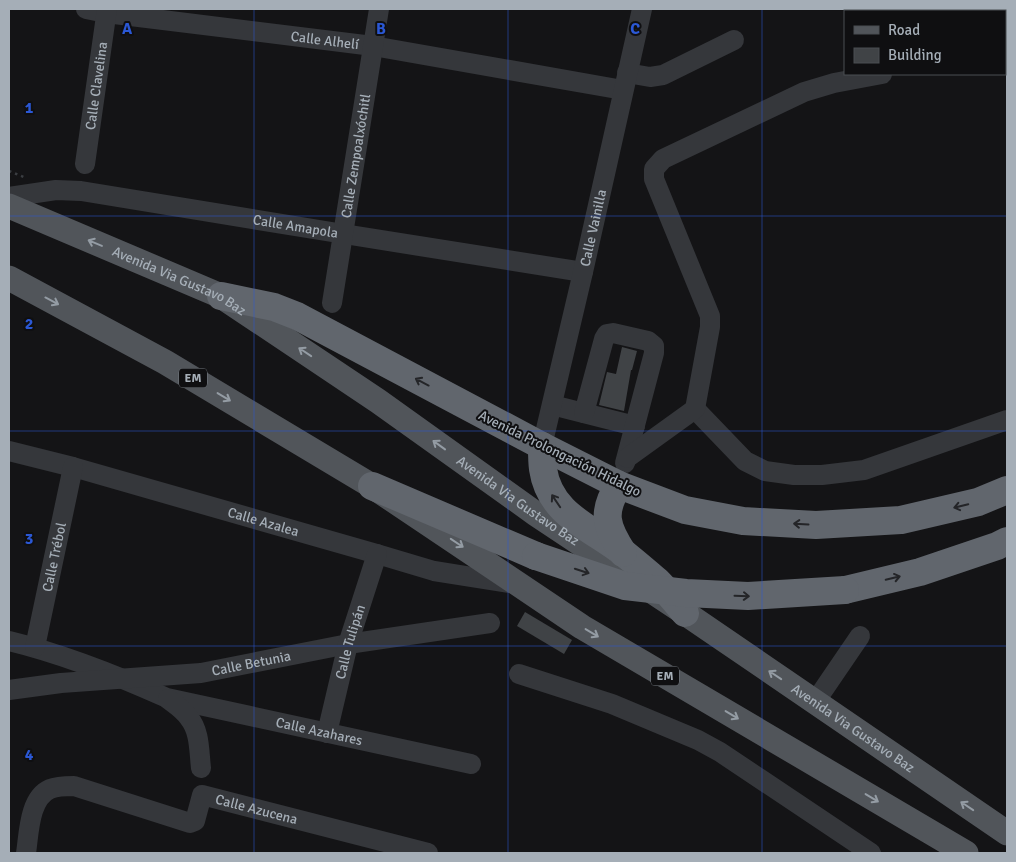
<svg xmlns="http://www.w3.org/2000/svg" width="1016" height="862" font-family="Signika,sans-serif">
	<rect width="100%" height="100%" fill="#141416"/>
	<g fill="#404346">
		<polygon points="622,347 637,351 632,370 631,370 624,411 599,405 607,372 616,374"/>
		<polygon points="525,612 572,640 564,654 517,626"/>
	</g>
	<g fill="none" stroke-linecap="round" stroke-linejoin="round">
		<polyline stroke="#3b3e42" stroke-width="2.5" stroke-dasharray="2.5 4" stroke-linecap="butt" points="9,171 26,178"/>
		<g stroke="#35373b" stroke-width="20">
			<path id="s1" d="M86,9l20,4 267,33 250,44"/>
			<polyline points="1005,49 1007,48"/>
			<polyline points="627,73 650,77 663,75 734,40"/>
			<path id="s2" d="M85,164l22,-155"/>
			<path id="s3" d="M9,197l47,-7 25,1 263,43 239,38"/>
			<path id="s4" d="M332,303l47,-294"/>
			<polyline points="552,405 635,426"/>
			<polyline points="695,409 745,461 765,471 794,475 822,475 864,470 1007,420"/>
			<polyline points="584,413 604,339 607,334 613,333 648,341 654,346 654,353 625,463"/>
			<path id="s5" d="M542,446l41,-174 59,-263"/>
			<path id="s6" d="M9,451l64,16 304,87 57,17 82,13"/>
			<polyline points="627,458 695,409 710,327 710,316 654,179 654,169 663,159 804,92 834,83 882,74"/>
			<path id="s7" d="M9,641c54,13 107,34 158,57l304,66"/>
			<path id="s8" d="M35,647l38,-180"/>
			<polyline points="519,674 612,704 698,740 720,752 871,853"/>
			<path id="s9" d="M9,690l52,-7 140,-10 147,-29 142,-21"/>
			<path d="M168,699c8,6 16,11 21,19 11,13 10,33 12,50"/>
			<polyline points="815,702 860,636"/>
			<path id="s10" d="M327,733l21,-89 29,-90"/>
			<path id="s11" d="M26,853c3,-19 3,-55 24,-64 7,-3 16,-3 24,-3l116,37 5,-2 7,-26 226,58"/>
		</g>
		<g stroke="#51555a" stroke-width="25">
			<path id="s12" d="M9,206l212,90 157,105 158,113 149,99 322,220"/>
			<polyline points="9,278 165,362 372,486 582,627 966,853"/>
		</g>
		<g stroke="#61666d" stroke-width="28">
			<polyline points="221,296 274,307 297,316 542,446 619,485 685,510 743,521 816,525 901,520 978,502 1007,490"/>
			<path d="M542,446c0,8 0,16 1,23 7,47 50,59 82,85 11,9 22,18 32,27 10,10 19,21 28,32"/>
			<path d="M619,485c-18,27 -13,42 4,68"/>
			<polyline points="372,486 536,556"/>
			<polyline points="845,590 920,572 997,546 1007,541"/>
		</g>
		<polyline stroke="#61666d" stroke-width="28" points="536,556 625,586 686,593 748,596 845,590"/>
	</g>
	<defs><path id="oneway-shaft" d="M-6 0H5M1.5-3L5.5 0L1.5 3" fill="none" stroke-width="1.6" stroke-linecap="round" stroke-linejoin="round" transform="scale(1.25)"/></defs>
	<g stroke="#949ca4">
		<use href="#oneway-shaft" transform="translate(95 243) rotate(-157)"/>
		<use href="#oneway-shaft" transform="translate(52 301) rotate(28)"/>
		<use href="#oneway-shaft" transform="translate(305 352) rotate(-146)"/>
		<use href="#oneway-shaft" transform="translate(224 397) rotate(31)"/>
		<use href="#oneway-shaft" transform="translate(439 445) rotate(-144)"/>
		<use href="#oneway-shaft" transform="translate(457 543) rotate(34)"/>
		<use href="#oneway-shaft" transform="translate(592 633) rotate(31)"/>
		<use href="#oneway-shaft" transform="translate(775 675) rotate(-146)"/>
		<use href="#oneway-shaft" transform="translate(732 715) rotate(31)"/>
		<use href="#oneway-shaft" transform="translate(872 798) rotate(31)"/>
		<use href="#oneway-shaft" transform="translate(967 806) rotate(-146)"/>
	</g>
	<g stroke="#242528">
		<use href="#oneway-shaft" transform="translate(422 382) rotate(-152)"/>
		<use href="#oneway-shaft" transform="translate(556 501) rotate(-124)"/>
		<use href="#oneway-shaft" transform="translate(961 506) rotate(166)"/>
		<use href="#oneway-shaft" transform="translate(801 524) rotate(-177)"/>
		<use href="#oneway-shaft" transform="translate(582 571) rotate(18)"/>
		<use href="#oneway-shaft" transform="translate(893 578) rotate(-13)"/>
		<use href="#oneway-shaft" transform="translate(742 596) rotate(2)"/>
	</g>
	<path fill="none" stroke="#2b58d5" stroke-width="1" stroke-opacity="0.55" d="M254,9v844M508,9v844M762,9v844M9,216h998M9,431h998M9,646h998"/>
	<g text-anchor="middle" stroke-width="4" stroke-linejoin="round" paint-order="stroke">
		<g fill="#0f0f11" stroke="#787e85" stroke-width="1">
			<rect x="179" y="368.5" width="28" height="19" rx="4"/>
			<rect x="651" y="666.5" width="28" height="19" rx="4"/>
		</g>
		<g font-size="12" font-weight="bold" fill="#a5aeb7">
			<text x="193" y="382">EM</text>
			<text x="665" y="680">EM</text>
		</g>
		<g font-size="14" fill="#a5aeb7" stroke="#0f0f11">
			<text dy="5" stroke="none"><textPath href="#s1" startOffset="241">Calle Alhelí</textPath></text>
			<text dy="5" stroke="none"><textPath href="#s2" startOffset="79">Calle Clavelina</textPath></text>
			<text dy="5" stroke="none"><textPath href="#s4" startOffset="149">Calle Zempoalxóchitl</textPath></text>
			<text dy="5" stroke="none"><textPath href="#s3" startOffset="290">Calle Amapola</textPath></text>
			<text dy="5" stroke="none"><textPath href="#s5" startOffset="224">Calle Vainilla</textPath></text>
			<text dy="5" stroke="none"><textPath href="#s12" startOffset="186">Avenida Via Gustavo Baz</textPath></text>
			<text transform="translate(560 453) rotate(26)" y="5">Avenida Prolongación Hidalgo</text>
			<text dy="5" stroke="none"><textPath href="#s12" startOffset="591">Avenida Via Gustavo Baz</textPath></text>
			<text dy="5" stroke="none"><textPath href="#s6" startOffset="264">Calle Azalea</textPath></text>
			<text dy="5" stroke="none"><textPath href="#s8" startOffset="92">Calle Trébol</textPath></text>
			<text dy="5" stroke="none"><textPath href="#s10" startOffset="94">Calle Tulipán</textPath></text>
			<text dy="5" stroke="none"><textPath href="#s9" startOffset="244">Calle Betunia</textPath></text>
			<text dy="5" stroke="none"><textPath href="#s12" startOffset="996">Avenida Via Gustavo Baz</textPath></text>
			<text dy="5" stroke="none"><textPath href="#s7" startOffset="324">Calle Azahares</textPath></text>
			<text dy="5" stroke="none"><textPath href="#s11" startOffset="306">Calle Azucena</textPath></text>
		</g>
	</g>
	<g font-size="16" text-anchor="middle" font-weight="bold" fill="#2b58d5" stroke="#0f0f11" stroke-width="4" stroke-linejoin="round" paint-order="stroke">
		<text x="127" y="34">A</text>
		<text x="381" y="34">B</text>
		<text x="635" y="34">C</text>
		<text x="29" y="113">1</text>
		<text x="29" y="329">2</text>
		<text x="29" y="544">3</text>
		<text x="29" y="760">4</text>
	</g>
	<rect width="1016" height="862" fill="none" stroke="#a5aeb7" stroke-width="20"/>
	<rect x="844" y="10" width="162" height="65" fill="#0f0f11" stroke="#4b4f53"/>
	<rect x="854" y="26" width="25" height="8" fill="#51555a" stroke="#4b4f53"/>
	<text x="888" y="35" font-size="15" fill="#a5aeb7">Road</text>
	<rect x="854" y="48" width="25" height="15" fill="#404346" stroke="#4b4f53"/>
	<text x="888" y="60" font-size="15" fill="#a5aeb7">Building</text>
</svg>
